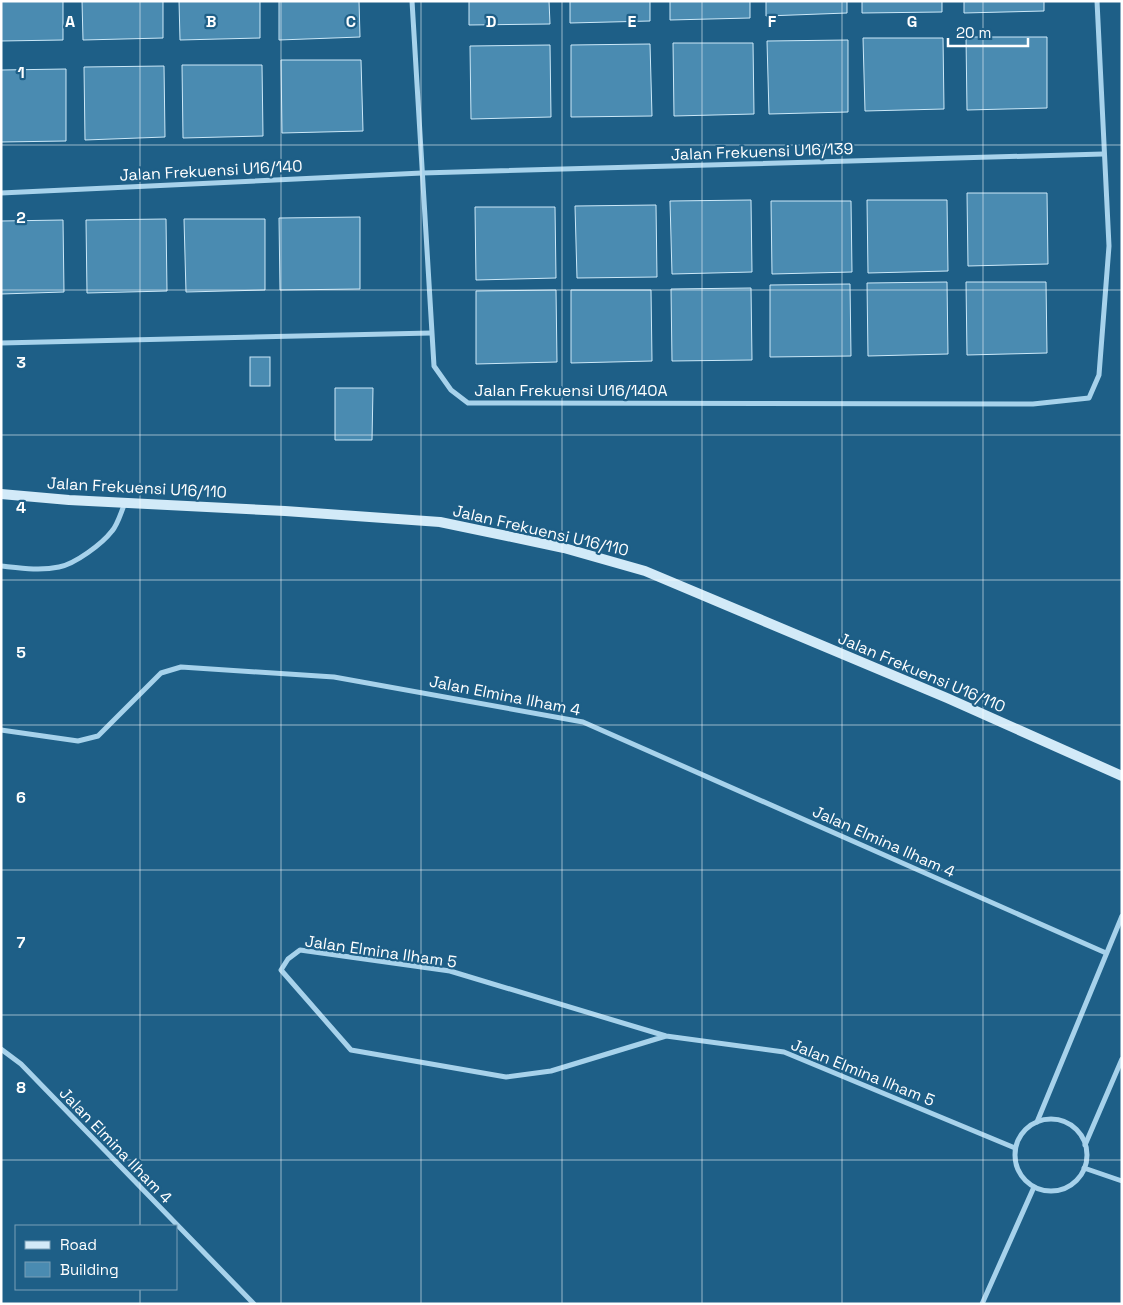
<svg xmlns="http://www.w3.org/2000/svg" width="1123" height="1305" font-family="'Space Grotesk',sans-serif">
	<rect width="100%" height="100%" fill="#1e5f87"/>
	<g fill="#4a8bb1" stroke="#cbe8f8">
		<polygon points="1,1 63,1 63,40 1,41"/>
		<polygon points="82,1 163,1 163,38 83,40"/>
		<polygon points="179,1 260,1 260,38 180,40"/>
		<polygon points="279,1 359,1 360,37 279,40"/>
		<polygon points="469,1 549,1 550,24 469,25"/>
		<polygon points="570,1 650,1 650,21 570,23"/>
		<polygon points="670,1 750,1 750,18 670,20"/>
		<polygon points="766,1 847,1 847,13 766,16"/>
		<polygon points="862,1 942,1 942,12 862,13"/>
		<polygon points="964,1 1044,1 1044,11 964,13"/>
		<polygon points="966,37 1047,37 1047,108 967,110"/>
		<polygon points="863,38 943,38 944,109 865,111"/>
		<polygon points="848,40 848,112 769,114 767,41"/>
		<polygon points="673,43 753,43 754,114 674,116"/>
		<polygon points="650,44 652,116 571,117 571,45"/>
		<polygon points="550,45 551,117 471,119 470,46"/>
		<polygon points="281,60 361,60 363,131 282,133"/>
		<polygon points="182,65 262,65 263,136 183,138"/>
		<polygon points="164,66 165,137 85,140 84,67"/>
		<polygon points="66,69 66,141 1,142 1,70"/>
		<polygon points="967,193 1047,193 1048,264 968,266"/>
		<polygon points="751,200 752,272 672,274 670,201"/>
		<polygon points="867,200 947,200 948,271 868,273"/>
		<polygon points="771,201 851,201 852,272 772,274"/>
		<polygon points="656,205 657,277 577,278 575,206"/>
		<polygon points="475,207 555,207 556,278 476,280"/>
		<polygon points="360,217 360,289 280,290 279,218"/>
		<polygon points="166,219 167,291 87,293 86,220"/>
		<polygon points="184,219 265,219 265,290 186,292"/>
		<polygon points="63,220 64,292 1,294 1,221"/>
		<polygon points="947,282 948,354 868,356 867,283"/>
		<polygon points="966,282 1046,282 1047,353 967,355"/>
		<polygon points="850,284 851,356 770,357 770,285"/>
		<polygon points="751,288 752,360 672,361 671,289"/>
		<polygon points="556,290 557,362 476,364 476,291"/>
		<polygon points="571,290 651,290 652,361 571,363"/>
		<rect x="250" y="357" width="20" height="29"/>
		<polygon points="335,388 373,388 372,440 335,440"/>
	</g>
	<g fill="none" stroke-linecap="round" stroke-linejoin="round">
		<g stroke="#a7d2eb" stroke-width="5">
			<polyline points="412,1 434,366 451,390 468,403 1033,404 1089,398 1099,375 1109,246 1097,1"/>
			<polyline points="1,193 422,173 1103,154"/>
			<polyline points="1,343 431,333"/>
			<path d="M1,566c19,2 39,5 58,1 16,-3 43,-23 53,-36 6,-7 9,-19 13,-28"/>
			<polyline points="1,730 78,741 98,736 161,673 181,667 334,677 583,722 1106,953"/>
			<polyline points="666,1036 551,1071 506,1077 351,1050 281,970 288,959 300,950 450,971 666,1036 784,1052 1015,1148"/>
			<polyline points="1,1049 21,1064 254,1304"/>
			<circle cx="1051" cy="1155" r="36"/>
			<polyline points="1037,1122 1122,916"/>
			<polyline points="1085,1145 1122,1059"/>
			<polyline points="1084,1168 1122,1181"/>
			<polyline points="982,1304 1034,1187"/>
		</g>
		<polyline stroke="#d2eaf8" stroke-width="10" points="1,494 69,500 285,511 440,522 564,548 645,571 947,698 1122,776"/>
	</g>
	<path fill="none" stroke="#fff" stroke-width="1" stroke-opacity="0.55" d="M140,1v1225M281,1v1303M421,1v1303M562,1v1303M702,1v1303M842,1v1303M983,1v1303M1,145h1121M1,290h1121M1,435h1121M1,580h1121M1,725h1121M1,870h1121M1,1015h1121M1,1160h1121M140,1289v15"/>
	<g text-anchor="middle" stroke-width="4.5" stroke-linejoin="round" paint-order="stroke">
		<g font-size="16" fill="#fff" stroke="#1e5f87">
			<text transform="translate(762 151) rotate(-2)" y="6">Jalan Frekuensi U16/139</text>
			<text transform="translate(211 170) rotate(-3)" y="6">Jalan Frekuensi U16/140</text>
			<text x="571" y="396">Jalan Frekuensi U16/140A</text>
			<text transform="translate(137 487) rotate(3)" y="6">Jalan Frekuensi U16/110</text>
			<text transform="translate(541 530) rotate(13)" y="6">Jalan Frekuensi U16/110</text>
			<text transform="translate(922 672) rotate(23)" y="6">Jalan Frekuensi U16/110</text>
			<text transform="translate(505 695) rotate(11)" y="6">Jalan Elmina Ilham 4</text>
			<text transform="translate(884 841) rotate(24)" y="6">Jalan Elmina Ilham 4</text>
			<text transform="translate(381 951) rotate(8)" y="6">Jalan Elmina Ilham 5</text>
			<text transform="translate(863 1072) rotate(22)" y="6">Jalan Elmina Ilham 5</text>
			<text transform="translate(116 1145) rotate(46)" y="6">Jalan Elmina Ilham 4</text>
		</g>
	</g>
	<g font-size="16" text-anchor="middle" font-weight="bold" fill="#fff" stroke="#1e5f87" stroke-width="4.5" stroke-linejoin="round" paint-order="stroke">
		<text x="70" y="27">A</text>
		<text x="211" y="27">B</text>
		<text x="351" y="27">C</text>
		<text x="491" y="27">D</text>
		<text x="632" y="27">E</text>
		<text x="772" y="27">F</text>
		<text x="912" y="27">G</text>
		<text x="21" y="78">1</text>
		<text x="21" y="223">2</text>
		<text x="21" y="368">3</text>
		<text x="21" y="513">4</text>
		<text x="21" y="658">5</text>
		<text x="21" y="803">6</text>
		<text x="21" y="948">7</text>
		<text x="21" y="1093">8</text>
	</g>
	<rect width="1123" height="1305" fill="none" stroke="#ffffff" stroke-width="5"/>
	<rect x="15" y="1225" width="162" height="65" fill="#1e5f87" stroke="#789fb7"/>
	<rect x="25" y="1241" width="25" height="8" fill="#d2eaf8" stroke="#789fb7"/>
	<text x="60" y="1250" font-size="15" fill="#ffffff">Road</text>
	<rect x="25" y="1262" width="25" height="15" fill="#4a8bb1" stroke="#789fb7"/>
	<text x="60" y="1275" font-size="15" fill="#ffffff">Building</text>
	<path d="M948 38v8h80v-8" fill="none" stroke="#ffffff" stroke-width="2.5"/>
	<text x="956" y="38" font-size="15" fill="#ffffff" stroke="#1e5f87" stroke-width="4" paint-order="stroke">20 m</text>
</svg>
